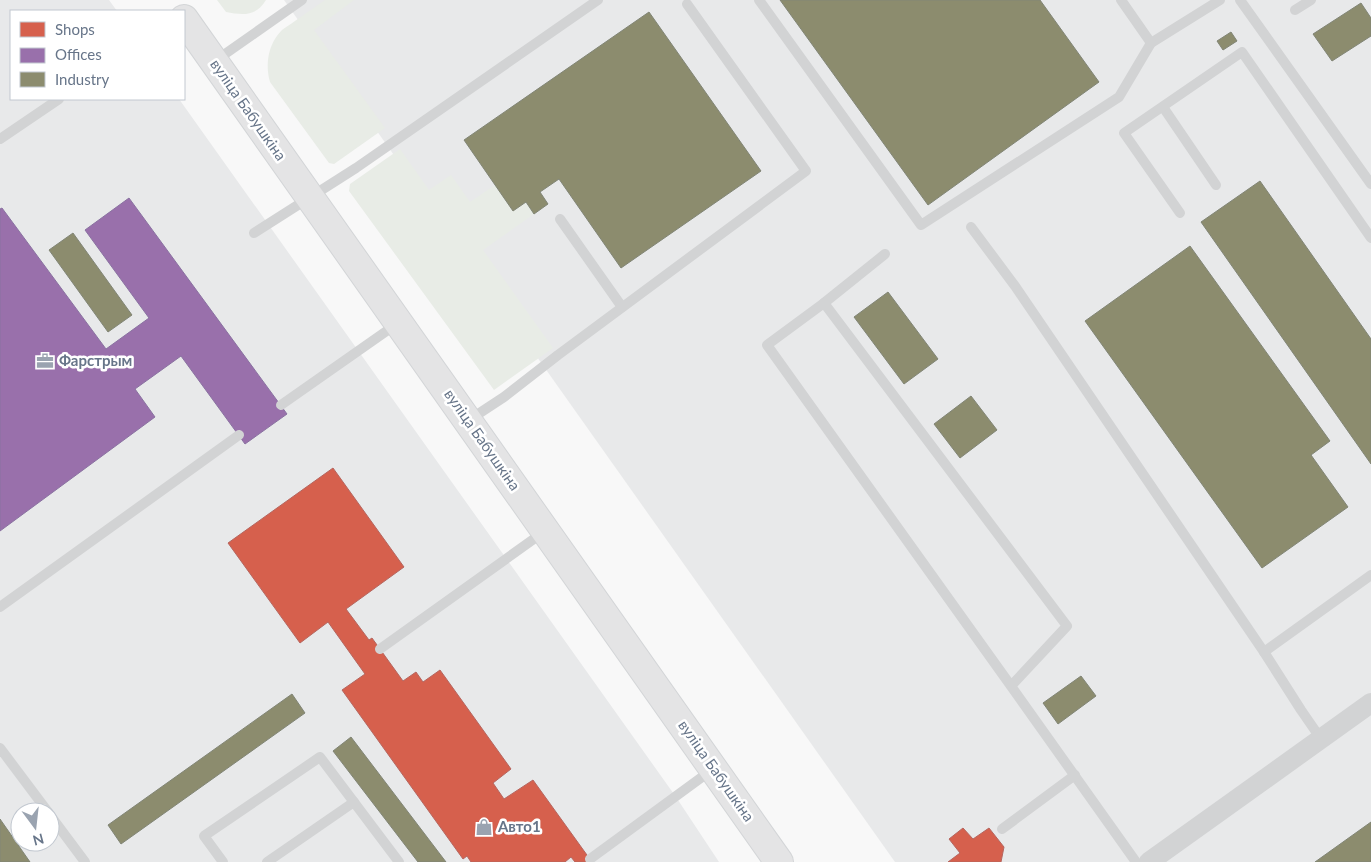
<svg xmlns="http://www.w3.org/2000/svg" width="1371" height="862" font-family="Lato,sans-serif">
	<rect width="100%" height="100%" fill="#f8f8f8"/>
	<g fill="#e8e9ea" fill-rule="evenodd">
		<path d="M0,0h109l8,11h-106v88h168l497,698 43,65h-719zM20,812h30v30h-30z"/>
		<polygon points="284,0 1371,0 1371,862 895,862"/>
	</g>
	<g fill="#e8ece6">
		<path d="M217,0h49c-10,17 -24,15 -40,12z"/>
		<path d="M325,0h29l-40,30 71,98 -51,36 -5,-1 -59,-81c-5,-18 -2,-38 12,-52 4,-3 9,-6 13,-9 10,-7 20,-14 30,-21z"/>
		<polygon points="400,149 429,190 451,175 470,202 495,185 513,211 525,202 534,214 483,250 553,348 494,390 349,191 350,184"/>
	</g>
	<g fill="#d6604d" stroke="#b5665f">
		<polygon points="333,468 404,567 346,609 369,640 372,638 403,681 416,672 423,682 440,670 511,769 493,783 504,799 533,780 592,862 575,862 571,857 565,862 471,862 467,856 463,859 342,690 365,674 328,622 300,643 228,543"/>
		<polygon points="963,828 973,839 989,828 1004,847 1001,862 948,862 960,853 949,839"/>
	</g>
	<polygon fill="#9970ab" stroke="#8a72a1" points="129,198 287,414 245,444 181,356 135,389 155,417 0,531 0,209 2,208 106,349 149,318 85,230"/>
	<g fill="#8c8c6e" stroke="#818576">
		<polygon points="780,0 1040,0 1099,82 928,205"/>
		<polygon points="1361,3 1371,18 1371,36 1332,61 1313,34"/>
		<polygon points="649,12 761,171 621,268 559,179 540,192 548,204 534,214 526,202 513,211 464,140"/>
		<polygon points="1231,32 1237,41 1223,50 1217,41"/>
		<polygon points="1260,181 1371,339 1371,464 1201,222"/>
		<polygon points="73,233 132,315 108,332 49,250"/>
		<polygon points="1190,246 1330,441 1311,455 1348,507 1262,568 1085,321"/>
		<polygon points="888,292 938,359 904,384 854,317"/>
		<polygon points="971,396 997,430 960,458 934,424"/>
		<polygon points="1081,676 1096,696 1058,724 1043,703"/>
		<polygon points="292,694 305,713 121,844 108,825"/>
		<polygon points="351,737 446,862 418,862 333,751"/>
		<polygon points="0,819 30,862 0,862"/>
		<polygon points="1371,822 1371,862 1315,862"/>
	</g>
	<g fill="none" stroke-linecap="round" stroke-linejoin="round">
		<g stroke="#d3d5d7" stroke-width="30">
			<polyline id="secondary" points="184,19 779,862"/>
		</g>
		<g stroke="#d2d3d4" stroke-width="10">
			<polyline points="759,0 921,225 1119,97 1151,43 1220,0"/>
			<polyline points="1121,0 1151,43"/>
			<polyline points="1240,0 1371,184"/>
			<polyline points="1295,10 1311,0"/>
			<polyline points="215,61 302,0"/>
			<polyline points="1163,107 1216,185"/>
			<polyline points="0,139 59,99"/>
			<polyline points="1180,213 1124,133 1242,52 1371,238"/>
			<polyline points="560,219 622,307"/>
			<polyline points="971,227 1015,286 1264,652 1301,710 1321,739"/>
			<polyline points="254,233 356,168 598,0"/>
			<polyline points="824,303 885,254"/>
			<polyline points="281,405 398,323"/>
			<polyline points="469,420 504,397 558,355 806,171 687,4"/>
			<polyline points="0,607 239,435"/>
			<polyline points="380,649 545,531"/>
			<polyline points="1264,652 1371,575"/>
			<polyline points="1011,686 1067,626 824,303 767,345 1011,686 1136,862"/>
			<polyline points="0,748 48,812"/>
			<polyline points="50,815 85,862"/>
			<polyline points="1002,829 1075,775"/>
			<polyline points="590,859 713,769"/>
			<polyline points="223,862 204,836 320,757 399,862"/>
			<polyline points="267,862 354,802"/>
		</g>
		<polyline stroke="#d2d3d4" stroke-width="20" points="1149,862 1371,703"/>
		<use href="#secondary" stroke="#e4e4e5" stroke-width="28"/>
	</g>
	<defs>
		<g id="office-bare" transform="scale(1.35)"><path d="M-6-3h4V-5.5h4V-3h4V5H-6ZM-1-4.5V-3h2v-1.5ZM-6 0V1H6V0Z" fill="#9aa3b0" stroke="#fff" stroke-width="2.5" paint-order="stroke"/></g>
		<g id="shop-bare" transform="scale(1.35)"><path d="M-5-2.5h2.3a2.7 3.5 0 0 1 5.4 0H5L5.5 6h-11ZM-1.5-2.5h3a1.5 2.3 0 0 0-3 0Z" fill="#9aa3b0" stroke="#fff" stroke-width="2.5" paint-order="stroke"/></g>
	</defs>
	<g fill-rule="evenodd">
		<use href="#office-bare" x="45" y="361"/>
		<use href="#shop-bare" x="484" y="827"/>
	</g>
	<g text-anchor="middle" stroke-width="5" stroke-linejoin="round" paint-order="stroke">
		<g font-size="15" fill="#677589" stroke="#fff">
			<text transform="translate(248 110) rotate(55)" y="5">вуліца Бабушкіна</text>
			<text transform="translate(482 440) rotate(55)" y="5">вуліца Бабушкіна</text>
			<text transform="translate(716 771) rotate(55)" y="5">вуліца Бабушкіна</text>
		</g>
		<g font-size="15" font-weight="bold" fill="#677589" stroke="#fff" text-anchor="start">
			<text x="59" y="366">Фарстрым</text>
			<text x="498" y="832">Авто1</text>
		</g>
	</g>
	<rect x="10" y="10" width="175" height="90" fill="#ffffff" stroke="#c2c8d0"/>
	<rect x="20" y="22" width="25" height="15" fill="#d6604d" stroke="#c2c8d0"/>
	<text x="55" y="35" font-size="15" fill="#677589">Shops</text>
	<rect x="20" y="48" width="25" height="15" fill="#9970ab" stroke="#c2c8d0"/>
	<text x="55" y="60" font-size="15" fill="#677589">Offices</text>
	<rect x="20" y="72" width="25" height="15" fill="#8c8c6e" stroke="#c2c8d0"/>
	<text x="55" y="85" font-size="15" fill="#677589">Industry</text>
	<g transform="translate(35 827) rotate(165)"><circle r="24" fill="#ffffff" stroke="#c2c8d0"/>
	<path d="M0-4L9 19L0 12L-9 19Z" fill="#9aa3b0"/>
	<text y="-8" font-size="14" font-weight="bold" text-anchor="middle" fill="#677589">N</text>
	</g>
</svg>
